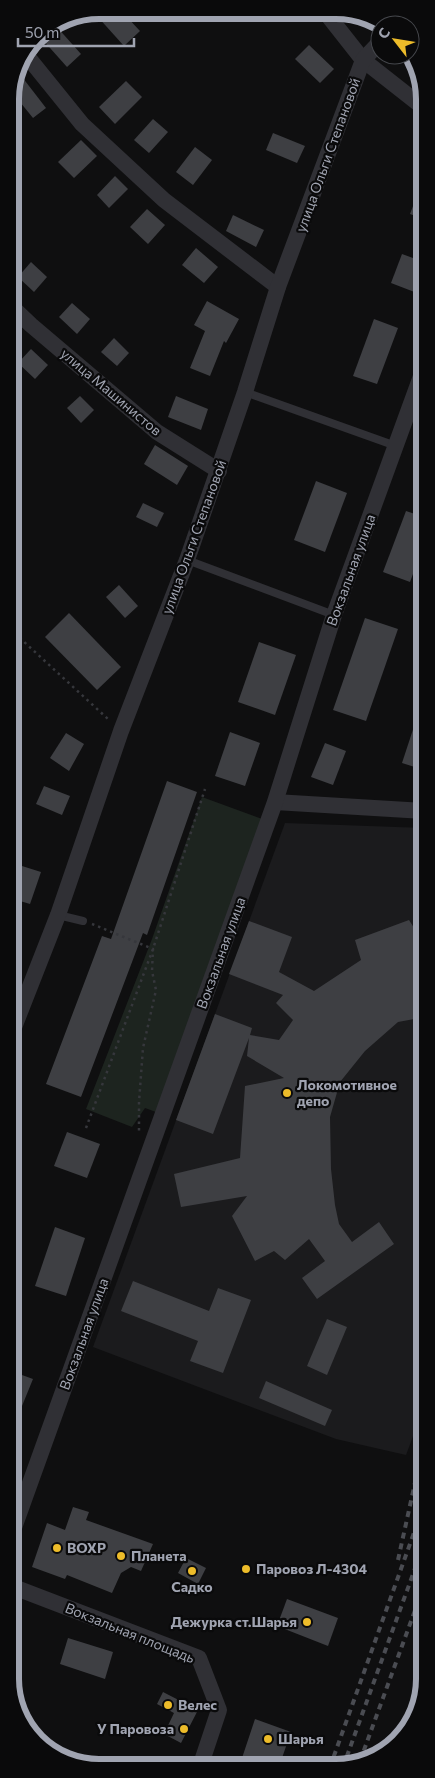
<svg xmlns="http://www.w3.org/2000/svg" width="435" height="1778" font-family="Commissioner,sans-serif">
	<rect width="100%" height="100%" fill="#0f0f10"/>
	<polygon fill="#1b1b1d" points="285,823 424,828 425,1404 406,1455 336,1439 93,1347"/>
	<polygon fill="#1d241f" points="202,797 262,819 156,1112 145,1108 132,1127 86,1109 152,939"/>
	<g fill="#3e3f43">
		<polygon points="97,16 126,16 140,31 124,46"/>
		<polygon points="56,26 81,54 67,67 42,39"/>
		<polygon points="309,45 334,69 320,83 295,59"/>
		<polygon points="19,73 46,108 33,118 11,91"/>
		<polygon points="126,81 142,97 115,124 99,107"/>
		<polygon points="153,119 168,132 149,153 134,140"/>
		<polygon points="273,133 305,146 297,163 266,150"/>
		<polygon points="81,140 97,156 74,178 58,162"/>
		<polygon points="195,147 212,160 193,185 176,172"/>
		<polygon points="115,176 128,189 109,208 97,195"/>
		<polygon points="423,180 424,180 424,219 410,214"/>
		<polygon points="147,209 165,225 148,244 130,227"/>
		<polygon points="233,215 264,230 256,247 226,231"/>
		<polygon points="196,248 218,267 204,283 182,265"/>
		<polygon points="402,254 424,262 424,277 417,293 391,283"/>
		<polygon points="31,262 47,277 34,292 18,277"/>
		<polygon points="207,301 239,319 226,343 224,341 210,376 190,368 205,331 194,325"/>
		<polygon points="72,303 90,319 77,334 59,317"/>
		<polygon points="374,319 398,328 377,384 353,376"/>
		<polygon points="114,338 129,353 117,366 101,352"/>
		<polygon points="31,349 48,365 35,379 18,363"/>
		<polygon points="80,396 94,410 81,423 67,408"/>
		<polygon points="176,396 208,409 201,430 168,417"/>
		<polygon points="155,445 188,466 177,485 144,464"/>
		<polygon points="316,481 347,493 325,552 294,540"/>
		<polygon points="143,503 164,513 157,527 136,517"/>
		<polygon points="406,511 424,517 424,545 410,582 383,572"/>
		<polygon points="119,585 138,606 125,618 106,597"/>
		<polygon points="69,613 121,667 97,690 45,637"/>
		<polygon points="365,618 398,629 366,721 333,710"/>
		<polygon points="259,642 296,655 275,715 238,702"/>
		<polygon points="422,702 424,703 424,770 402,763"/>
		<polygon points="230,732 260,743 245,786 215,776"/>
		<polygon points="66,733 84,744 69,771 50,758"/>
		<polygon points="325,743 346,751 333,785 311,777"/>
		<polygon points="167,781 197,792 147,935 143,933 81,1097 46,1084 102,936 111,939"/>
		<polygon points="44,786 70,796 62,815 36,804"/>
		<polygon points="22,866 41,872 30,904 10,898"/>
		<polygon points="409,920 425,945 425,1017 398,1022 365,1051 340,1082 330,1117 331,1169 335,1205 339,1224 352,1242 379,1222 394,1244 317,1299 302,1278 325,1261 309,1239 285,1260 274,1251 255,1261 232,1216 247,1196 181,1207 174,1174 240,1158 245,1086 284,1078 247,1056 249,1038 213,1134 176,1120 215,1014 252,1028 250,1035 279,1040 293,1020 276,1003 283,995 229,974 249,921 292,937 279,972 314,991 361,960 355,940"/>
		<polygon points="67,1132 100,1144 87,1178 54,1166"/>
		<polygon points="55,1227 85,1238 66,1296 35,1286"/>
		<polygon points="133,1281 209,1311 218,1288 251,1300 223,1373 190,1361 198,1341 121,1311"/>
		<polygon points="327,1319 347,1327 327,1375 307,1366"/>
		<polygon points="11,1371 33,1379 11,1433"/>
		<polygon points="266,1381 332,1410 325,1426 259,1398"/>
		<polygon points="73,1507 89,1512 86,1520 153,1544 141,1571 131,1567 121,1573 112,1593 67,1575 65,1579 32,1567 47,1523 65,1530"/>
		<polygon points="186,1558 206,1568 198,1584 178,1573"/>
		<polygon points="287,1599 338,1618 328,1646 277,1626"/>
		<polygon points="68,1638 113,1652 105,1679 60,1664"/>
		<polygon points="163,1692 198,1710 181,1743 164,1734 174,1713 157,1704"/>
		<polygon points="255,1719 291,1732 282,1758 278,1757 274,1767 239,1767"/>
	</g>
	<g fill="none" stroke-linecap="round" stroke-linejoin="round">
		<g stroke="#36373c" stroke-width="2.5" stroke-dasharray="2.5 4" stroke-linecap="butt">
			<polyline points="10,629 108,719"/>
			<polyline points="92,924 153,949 152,971 156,990 143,1048 139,1102 139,1131"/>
			<polyline points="86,1128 153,949 205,789"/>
		</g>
		<g stroke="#303035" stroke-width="8">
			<polyline points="245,392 396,446"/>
			<polyline points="187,560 334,615"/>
			<polyline points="58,915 83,921"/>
		</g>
		<g stroke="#303035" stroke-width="16">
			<polyline points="326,13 363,60 424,108"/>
			<polyline points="27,56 82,124 164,200 278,287"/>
			<polyline points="10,305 31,325 157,432 219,471"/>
			<polyline points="275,802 424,811"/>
			<polyline points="11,1035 58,915 121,731 187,560 245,392 278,287 363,60 380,42"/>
			<polyline points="11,1536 275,802 334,615 424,368"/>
			<polyline points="11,1586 199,1658 219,1710 200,1767"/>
		</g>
		<g stroke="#4a4c52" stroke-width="4" stroke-dasharray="6 5" stroke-linecap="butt">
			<polyline points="398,1560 420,1460 425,1424"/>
			<polyline points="360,1761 425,1583"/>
			<polyline points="330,1767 425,1502"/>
			<polyline points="343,1767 425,1541"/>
		</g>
	</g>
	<g fill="#edbc2a" stroke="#0a0a0b" stroke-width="2">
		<circle cx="287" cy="1093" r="5"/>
		<circle cx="57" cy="1548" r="5"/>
		<circle cx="121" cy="1556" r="5"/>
		<circle cx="246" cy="1569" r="5"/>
		<circle cx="192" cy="1571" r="5"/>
		<circle cx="307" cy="1622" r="5"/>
		<circle cx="168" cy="1705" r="5"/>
		<circle cx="184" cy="1729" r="5"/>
		<circle cx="268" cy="1739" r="5"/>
	</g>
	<g text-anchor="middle" stroke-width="4.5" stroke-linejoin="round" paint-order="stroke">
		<g font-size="14" fill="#a0a4b1" stroke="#0a0a0b">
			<text transform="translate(328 155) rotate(-70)" y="5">улица Ольги Степановой</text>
			<text transform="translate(111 392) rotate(40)" y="5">улица Машинистов</text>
			<text transform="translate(194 537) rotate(-70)" y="5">улица Ольги Степановой</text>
			<text transform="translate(351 570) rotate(-70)" y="5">Вокзальная улица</text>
			<text transform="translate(221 953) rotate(-70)" y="5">Вокзальная улица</text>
			<text transform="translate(84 1334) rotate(-70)" y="5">Вокзальная улица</text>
			<text transform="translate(130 1633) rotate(22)" y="5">Вокзальная площадь</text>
		</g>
		<g font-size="14" font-weight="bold" fill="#a0a4b1" stroke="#0a0a0b" text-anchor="start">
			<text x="297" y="1090">Локомотивное<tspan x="297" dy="16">депо</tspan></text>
			<text x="67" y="1553">ВОХР</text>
			<text x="131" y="1561">Планета</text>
			<text x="256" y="1574">Паровоз Л-4304</text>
			<text x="192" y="1592" text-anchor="middle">Садко</text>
			<text x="297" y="1627" text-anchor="end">Дежурка ст.Шарья</text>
			<text x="178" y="1710">Велес</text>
			<text x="174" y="1734" text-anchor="end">У Паровоза</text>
			<text x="278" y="1744">Шарья</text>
		</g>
	</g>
	<path d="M0 0H435V1778H0ZM99 19H336A80 80 0 0 1 416 99V1679A80 80 0 0 1 336 1759H99A80 80 0 0 1 19 1679V99A80 80 0 0 1 99 19Z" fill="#0a0a0b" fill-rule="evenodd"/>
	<path fill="none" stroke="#a0a4b1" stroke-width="6" d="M99 19H336A80 80 0 0 1 416 99V1679A80 80 0 0 1 336 1759H99A80 80 0 0 1 19 1679V99A80 80 0 0 1 99 19Z"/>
	<g transform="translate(395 40) rotate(301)"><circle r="24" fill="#0a0a0b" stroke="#46484d"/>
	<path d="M0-4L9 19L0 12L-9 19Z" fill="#edbc2a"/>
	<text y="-8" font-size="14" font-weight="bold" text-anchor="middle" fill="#a0a4b1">С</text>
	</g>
	<path d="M18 38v8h116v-8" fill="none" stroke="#a0a4b1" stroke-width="2.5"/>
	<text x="25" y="38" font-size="15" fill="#a0a4b1" stroke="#0a0a0b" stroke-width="4" paint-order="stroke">50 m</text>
</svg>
